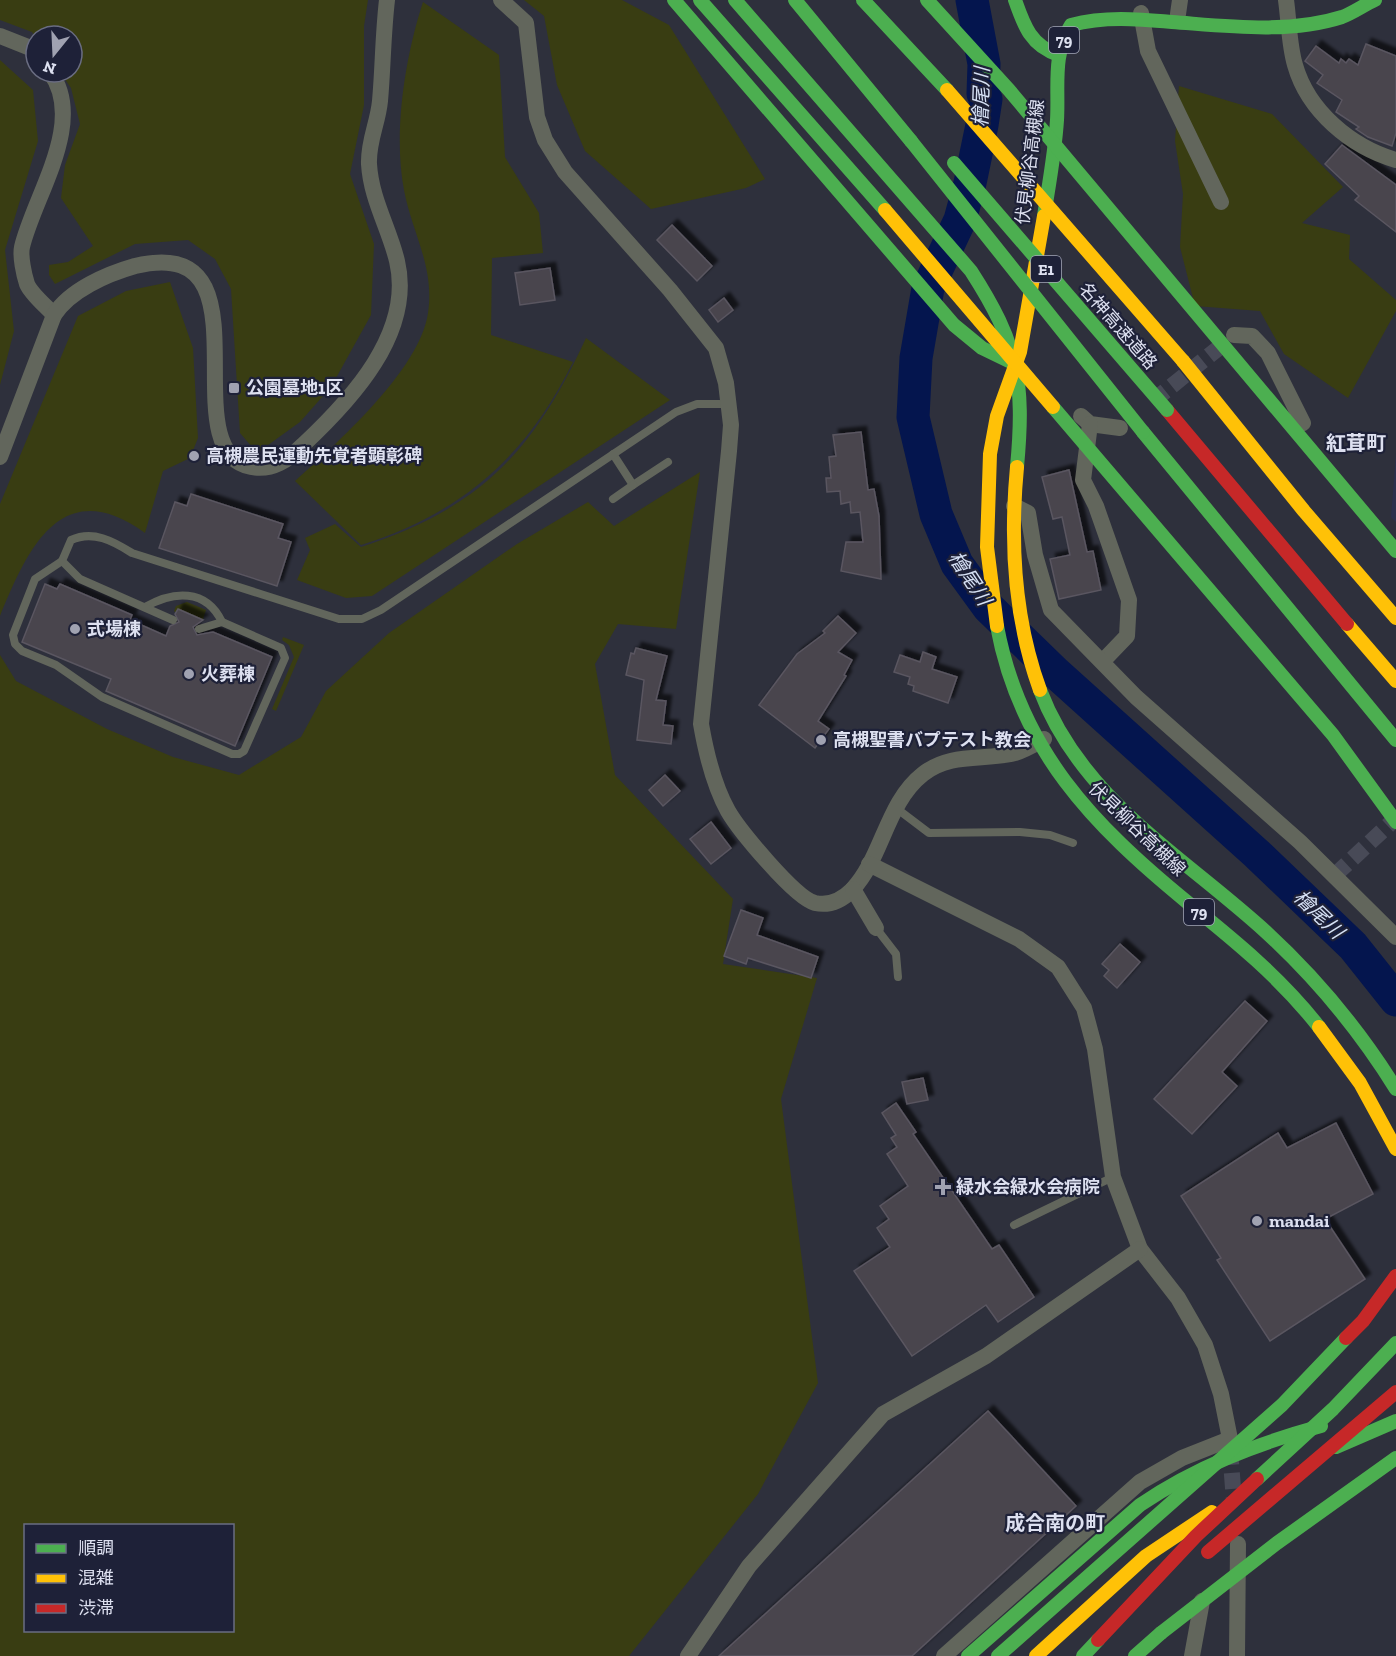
<svg xmlns="http://www.w3.org/2000/svg" width="1396" height="1656" font-family="'Zilla Slab','Noto Sans JP',serif">
	<defs>
		<filter id="shadow"><feDropShadow dx="5.5" dy="-5.5" stdDeviation="1.5" flood-color="#0009"/></filter>
	</defs>
	<rect width="100%" height="100%" fill="#2e303c"/>
	<polygon fill="#2c304c" points="1396,453 1396,522 1391,517"/>
	<g fill="#393d12" fill-rule="evenodd">
		<polygon points="0,0 368,0 364,26 364,105 350,174 374,244 371,315 331,387 300,422 257,453 240,433 231,289 215,259 188,240 135,244 55,284 49,275 49,265 68,262 93,246 61,198 65,165 80,124 71,88 60,72 72,72 72,36 36,37 32,32 0,20"/>
		<polygon points="524,0 622,0 669,25 765,179 746,188 651,209 585,151 557,85 544,16"/>
		<path d="M423,2l76,53 6,102 34,56 4,40 -51,5 -1,77 82,27c-47,95 -111,151 -212,183l-66,-64c41,-37 125,-111 133,-168 7,-46 -16,-80 -24,-123 -11,-57 1,-133 19,-188z"/>
		<polygon points="0,60 33,90 38,141 5,250 14,331 0,385"/>
		<polygon points="1179,86 1272,114 1343,187 1302,223 1350,235 1349,259 1396,300 1396,311 1348,398 1284,354 1260,311 1195,306 1180,247 1183,194 1175,141"/>
		<path d="M170,282l23,66 5,90 -8,20 -27,13 -18,62c-83,-60 -117,15 -145,83v-112l78,-188 48,-25z"/>
		<path d="M586,338l84,62 -298,196 -26,2 -49,-18 13,-30 -5,-12 30,-14 26,23c120,-39 173,-96 225,-209z"/>
		<path d="M700,472l-24,157 -58,-5 -23,40 20,111 118,124 -10,65 94,14 -36,121 37,284 -60,111 -129,162h-629v-1001l16,26 91,48 66,28 66,18 62,-38 25,-46 63,-58 128,-89 71,-42 26,24zM26,1526h206v104h-206z"/>
		<polygon points="187,602 206,610 202,622 203,620 178,609 176,613 174,611 176,606"/>
		<polygon points="283,637 304,645 276,711 272,709 294,657 289,645 282,640"/>
	</g>
	<g fill="none" stroke-linecap="round" stroke-linejoin="round">
		<polyline stroke="#04154e" stroke-width="33" points="972,0 984,64 983,94 986,99 982,125 970,183 960,220 928,288 916,358 913,417 936,514 957,564 989,608 1056,673 1257,854 1353,946 1396,1000"/>
	</g>
	<g fill="#48444e" stroke="#5a5660" stroke-width="1.5" filter="url(#shadow)">
		<polygon points="1366,44 1396,56 1396,133 1392,146 1368,137 1356,129 1359,127 1336,112 1342,100 1317,83 1323,75 1305,61 1316,46 1339,63 1341,59 1346,63 1349,59 1358,65"/>
		<polygon points="1342,145 1396,185 1396,232 1355,200 1359,196 1325,164"/>
		<polygon points="672,225 712,266 697,281 657,240"/>
		<polygon points="550,268 555,300 520,305 515,273"/>
		<polygon points="724,298 733,310 718,322 709,310"/>
		<polygon points="861,432 868,490 874,489 879,516 881,579 841,571 846,542 863,542 860,512 851,513 850,502 841,504 840,491 827,492 826,478 831,478 829,457 836,456 833,435"/>
		<polygon points="1069,470 1087,552 1093,551 1101,590 1059,599 1050,559 1070,555 1062,517 1053,519 1042,477"/>
		<polygon points="191,494 283,524 278,538 291,542 277,586 159,548 175,502 187,506"/>
		<polygon points="45,584 57,589 60,584 132,615 130,620 166,636 170,626 179,622 175,614 178,609 203,620 193,627 197,635 213,632 272,657 235,746 106,691 111,679 22,642"/>
		<polygon points="838,616 856,633 838,652 852,660 844,675 846,676 818,721 829,729 815,748 759,705 797,654 825,633 823,631"/>
		<polygon points="636,648 667,656 656,700 666,701 663,725 673,726 671,744 637,740 644,680 626,675 631,653 634,654"/>
		<polygon points="923,652 936,657 932,669 957,677 948,703 913,691 914,686 908,684 910,677 894,672 900,655 920,662"/>
		<polygon points="665,775 680,791 663,806 649,790"/>
		<polygon points="711,822 731,848 711,864 690,839"/>
		<polygon points="741,910 763,918 757,935 818,957 811,978 748,958 746,964 724,956"/>
		<polygon points="1120,944 1140,962 1117,988 1104,976 1109,970 1102,964"/>
		<polygon points="1245,1001 1267,1021 1222,1072 1237,1086 1192,1134 1154,1099"/>
		<polygon points="923,1078 928,1100 907,1104 902,1082"/>
		<polygon points="896,1103 916,1132 913,1134 992,1249 999,1245 1034,1297 998,1322 986,1305 912,1356 854,1271 890,1247 877,1228 889,1219 880,1206 908,1186 887,1154 897,1147 891,1138 896,1135 882,1113"/>
		<polygon points="1336,1123 1373,1194 1325,1219 1365,1279 1270,1341 1217,1260 1221,1258 1181,1196 1278,1133 1287,1148"/>
		<polygon points="988,1411 1076,1506 912,1656 719,1656"/>
	</g>
	<g fill="none" stroke-linecap="round" stroke-linejoin="round">
		<g stroke="#484a57" stroke-width="16" stroke-dasharray="16 8" stroke-linecap="butt">
			<polyline points="1153,401 1226,342"/>
			<polyline points="1335,875 1396,818"/>
			<polyline points="1230,1449 1234,1501"/>
		</g>
		<g stroke="#62665c" stroke-width="8">
			<polyline points="613,454 633,485 668,462"/>
			<polyline points="613,499 633,485"/>
			<polyline points="62,561 35,579 13,635 15,644 22,651 56,665 102,697 232,754 239,754 244,751 285,658 281,648 222,622 199,629"/>
			<path d="M145,607c28,-16 61,-19 77,15"/>
			<path d="M173,620l-93,-41 -18,-18 9,-21c22,-10 42,1 61,13l207,66h23l19,-9 295,-198 21,-8h31"/>
			<polyline points="896,808 929,833 1020,832 1050,835 1073,843"/>
			<polyline points="876,928 896,954 898,977"/>
			<polyline points="1014,1225 1113,1177"/>
		</g>
		<g stroke="#62665c" stroke-width="16">
			<path d="M501,0l25,23 11,94 8,23 20,32 105,118 46,58 10,35 5,42 -2,26 -28,273c5,29 12,60 27,87 11,19 67,87 87,92 14,3 27,-3 37,-13 31,-33 34,-87 71,-116 28,-22 61,-13 92,-21 10,-3 20,-9 29,-14"/>
			<path d="M1286,0c3,21 3,45 9,65 13,46 56,82 101,95"/>
			<polyline points="1141,13 1148,51 1221,202"/>
			<polyline points="1178,14 1180,0"/>
			<polyline points="0,36 33,49 36,52"/>
			<path d="M50,72c37,50 -16,124 -28,175 -2,9 2,28 5,37 4,10 19,22 27,31"/>
			<polyline points="1234,335 1252,336 1268,353 1303,423"/>
			<polyline points="1081,416 1090,424 1120,428"/>
			<polyline points="1090,424 1083,480 1096,506 1129,600 1127,636 1103,661"/>
			<path d="M0,457l54,-142c16,-25 53,-41 81,-49 141,-34 33,185 116,201 22,4 37,-7 52,-22 48,-45 111,-112 94,-184 -8,-33 -26,-62 -28,-97 -1,-23 9,-41 11,-63 3,-34 3,-67 7,-101"/>
			<polyline points="1014,506 1028,513 1035,555 1051,610 1136,697 1300,842 1396,937"/>
			<polyline points="869,864 1019,939 1058,967 1084,1008 1095,1049 1113,1177 1140,1249 1178,1298 1205,1345 1221,1394 1230,1439 1182,1458 1140,1482 944,1656"/>
			<polyline points="853,889 876,928"/>
			<polyline points="688,1656 749,1566 883,1414 986,1356 1140,1249"/>
			<polyline points="1192,1656 1202,1601"/>
			<polyline points="1237,1656 1238,1544"/>
		</g>
		<g stroke="#4caf50" stroke-width="14">
			<polyline points="674,0 954,325 982,348 1015,364"/>
			<polyline points="700,0 885,210"/>
			<path d="M735,0l236,271c47,73 54,110 46,196"/>
			<polyline points="795,0 911,141"/>
			<polyline points="863,0 947,90"/>
			<path d="M1015,0c9,26 16,46 44,55"/>
			<path d="M1044,216c5,-32 11,-64 13,-96 2,-34 -5,-65 14,-95 33,-9 67,-6 101,-3 55,4 117,12 170,-5 11,-4 22,-12 33,-17"/>
			<polyline points="1143,432 1396,740"/>
			<path d="M997,626c23,124 96,199 190,276 47,38 94,76 132,125"/>
			<path d="M1040,690c41,109 144,167 226,242 51,47 94,99 130,157"/>
			<polyline points="1336,1447 1396,1421"/>
			<path d="M968,1656l172,-151c56,-38 116,-61 181,-79"/>
			<polyline points="1083,1656 1098,1640"/>
			<polyline points="1135,1656 1161,1633"/>
		</g>
		<g stroke="#ffc107" stroke-width="14">
			<polyline points="1183,361 1304,511 1396,618"/>
			<path d="M1017,467c-7,74 -3,152 23,223"/>
			<polyline points="1347,624 1396,681"/>
			<polyline points="997,626 987,547 990,454 997,416 1020,352 1044,216"/>
			<polyline points="1319,1027 1360,1083 1396,1149"/>
			<polyline points="1036,1656 1146,1556 1212,1512"/>
		</g>
		<polyline stroke="#c62828" stroke-width="14" points="1167,410 1347,624"/>
		<g stroke="#4caf50" stroke-width="14">
			<polyline points="927,0 1009,90 1396,551"/>
			<polyline points="911,141 1143,432"/>
			<polyline points="954,163 1167,410"/>
			<polyline points="1053,407 1333,735 1396,822"/>
			<polyline points="1257,1479 1333,1409 1396,1343"/>
			<polyline points="1161,1633 1277,1543 1396,1458"/>
			<polyline points="998,1656 1282,1405 1346,1338"/>
		</g>
		<g stroke="#ffc107" stroke-width="14">
			<polyline points="947,90 1183,361"/>
			<polyline points="885,210 1053,407"/>
		</g>
		<g stroke="#c62828" stroke-width="14">
			<polyline points="1346,1338 1363,1321 1396,1276"/>
			<polyline points="1208,1552 1396,1392"/>
			<polyline points="1098,1640 1196,1536 1257,1479"/>
		</g>
	</g>
	<g fill="#a0a2b1" stroke="#1e2138" stroke-width="2">
		<rect x="228" y="382" width="12" height="12" rx="3"/>
		<circle cx="194" cy="456" r="6"/>
		<circle cx="75" cy="629" r="6"/>
		<circle cx="189" cy="674" r="6"/>
		<circle cx="821" cy="740" r="6"/>
		<path d="M940 1178h6v6h6v6h-6v6h-6v-6h-6v-6h6z"/>
		<circle cx="1257" cy="1221" r="6"/>
	</g>
	<g text-anchor="middle" stroke-width="4.5" stroke-linejoin="round" paint-order="stroke">
		<g fill="#1e2138" stroke="#a4a7b9" stroke-width="1.5">
			<rect x="1049" y="27" width="30" height="26" rx="4.5"/>
			<rect x="1031" y="256" width="30" height="26" rx="4.5"/>
			<rect x="1184" y="899" width="30" height="26" rx="4.5"/>
		</g>
		<g font-size="16" font-weight="bold" fill="#dde0f0">
			<text x="1064" y="46">79</text>
			<text x="1046" y="275">E1</text>
			<text x="1199" y="918">79</text>
		</g>
		<g font-size="18" fill="#dde0f0" stroke="#1e2138">
			<text transform="translate(1030 162) rotate(-83)" y="6">伏見柳谷高槻線</text>
			<text transform="translate(1118 326) rotate(49)" y="6">名神高速道路</text>
			<text transform="translate(1137 829) rotate(44)" y="6">伏見柳谷高槻線</text>
		</g>
		<g font-size="18" font-weight="bold" fill="#dde0f0" stroke="#1e2138" text-anchor="start">
			<text x="246" y="394">公園墓地1区</text>
			<text x="206" y="462">高槻農民運動先覚者顕彰碑</text>
			<text x="87" y="635">式場棟</text>
			<text x="201" y="680">火葬棟</text>
			<text x="833" y="746">高槻聖書バプテスト教会</text>
			<text x="956" y="1193">緑水会緑水会病院</text>
			<text x="1269" y="1227">mandai</text>
		</g>
		<g font-size="20" font-style="italic" fill="#d6e1f5" stroke="#1e2138">
			<text transform="translate(981 97) rotate(-88)" y="7">檜尾川</text>
			<text transform="translate(970 578) rotate(57)" y="7">檜尾川</text>
			<text transform="translate(1319 914) rotate(44)" y="7">檜尾川</text>
		</g>
		<g font-size="20" font-weight="bold" fill="#dde0f0" stroke="#1e2138">
			<text x="1356" y="450">紅茸町</text>
			<text x="1055" y="1530">成合南の町</text>
		</g>
	</g>
	<rect x="24" y="1524" width="210" height="108" fill="#1e2138" stroke="#6a6d82" stroke-width="1.5"/>
	<rect x="36" y="1544" width="30" height="9" fill="#4caf50" stroke="#6a6d82" stroke-width="1.5"/>
	<text x="78" y="1554" font-size="18" fill="#dde0f0">順調</text>
	<rect x="36" y="1574" width="30" height="9" fill="#ffc107" stroke="#6a6d82" stroke-width="1.5"/>
	<text x="78" y="1584" font-size="18" fill="#dde0f0">混雑</text>
	<rect x="36" y="1604" width="30" height="9" fill="#c62828" stroke="#6a6d82" stroke-width="1.5"/>
	<text x="78" y="1614" font-size="18" fill="#dde0f0">渋滞</text>
	<g transform="translate(54 54) rotate(198)"><circle r="28" fill="#1e2138" stroke="#6a6d82" stroke-width="1.5"/>
	<path d="M0-4.5L10 22L0 15L-10 22Z" fill="#a0a2b1"/>
	<text y="-9" font-size="16" font-weight="bold" text-anchor="middle" fill="#dde0f0">N</text>
	</g>
</svg>
